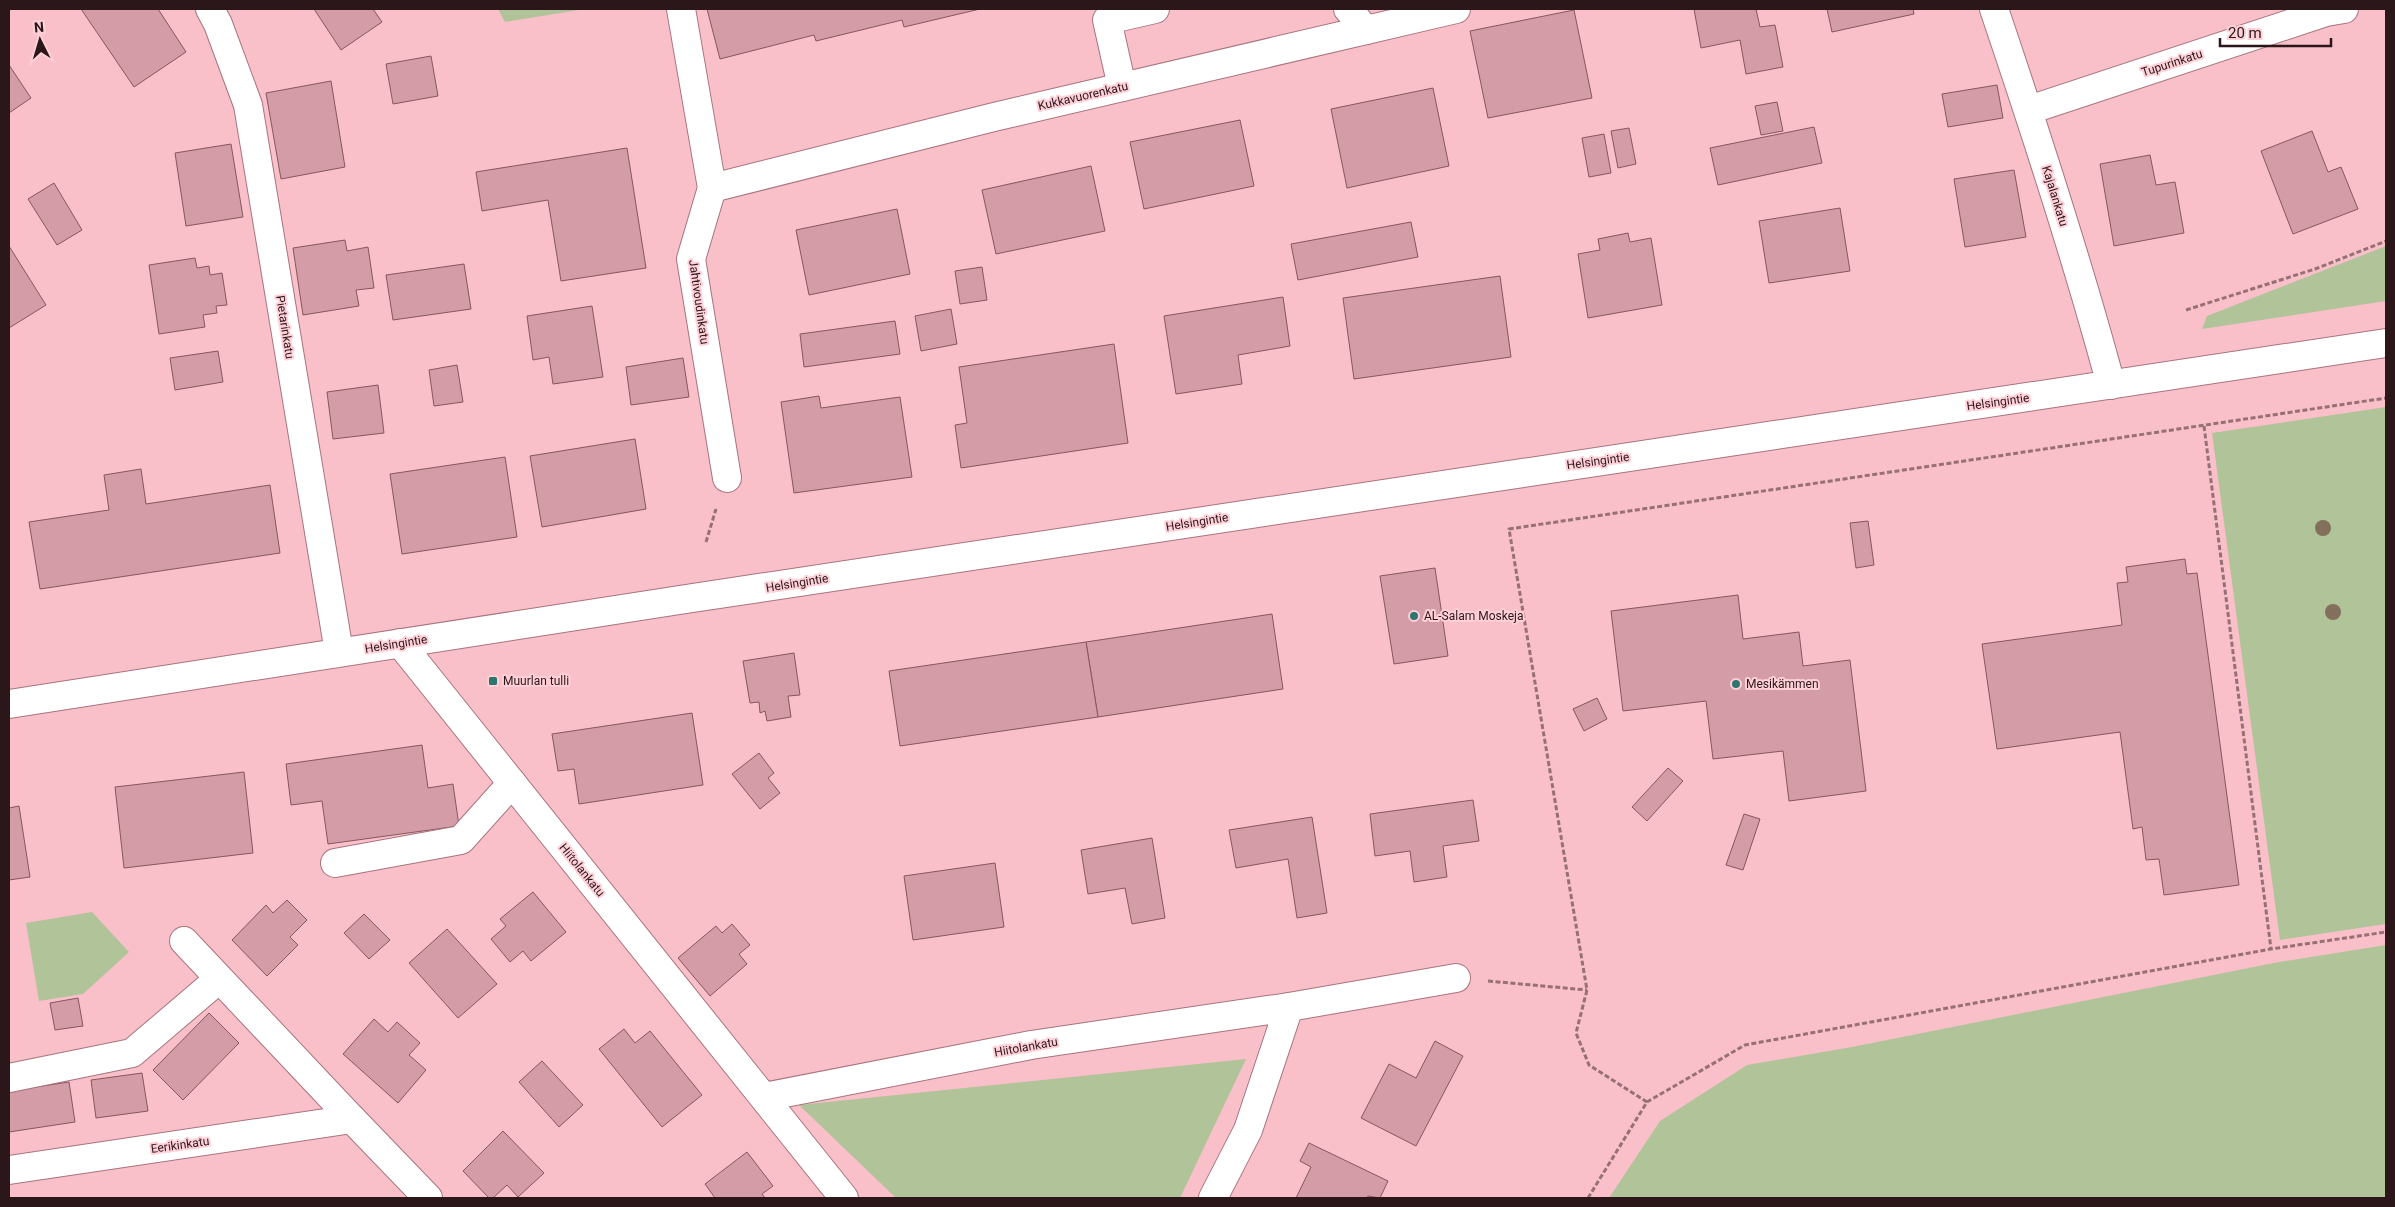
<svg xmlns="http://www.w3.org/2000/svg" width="2395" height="1207" font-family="Roboto,sans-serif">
	<rect width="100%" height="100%" fill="#f9c0c9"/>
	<g fill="#b0c399">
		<polygon points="498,9 585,9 505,22"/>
		<polygon points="2386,246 2386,301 2202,329 2207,316"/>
		<polygon points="2386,407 2386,924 2280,940 2212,433"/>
		<polygon points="92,912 129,952 83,994 39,1001 26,923"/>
		<polygon points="2386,945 2386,1198 1609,1198 1660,1121 1747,1065 1852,1047 2279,962"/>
		<polygon points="1246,1059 1180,1198 896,1198 799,1105"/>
	</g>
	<g fill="#d39ca6" stroke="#87565f">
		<polygon points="81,9 158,9 186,52 134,87"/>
		<polygon points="314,9 373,9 382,22 341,50"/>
		<polygon points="707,9 980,9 904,27 902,20 816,41 814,35 720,59"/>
		<polygon points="1694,9 1756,9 1760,27 1775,25 1783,67 1746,74 1740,40 1701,48"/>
		<polygon points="1827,9 1913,9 1914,14 1832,32"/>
		<polygon points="1574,10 1592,98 1488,118 1470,31"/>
		<polygon points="431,56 438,96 393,104 386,64"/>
		<polygon points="9,65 31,98 9,113"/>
		<polygon points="331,81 345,167 281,179 266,93"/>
		<polygon points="1997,85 2003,118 1948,127 1942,94"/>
		<polygon points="1433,88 1449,166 1347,188 1331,109"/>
		<polygon points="1777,102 1783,131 1761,135 1755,106"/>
		<polygon points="1240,120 1254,186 1144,209 1130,142"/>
		<polygon points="1814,127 1822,163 1718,185 1710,148"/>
		<polygon points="1629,128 1636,164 1618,168 1611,131"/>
		<polygon points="2312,131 2328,172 2341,167 2358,209 2293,234 2261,151"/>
		<polygon points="1604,134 1611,173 1589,177 1582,138"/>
		<polygon points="231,144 243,217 186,226 175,153"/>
		<polygon points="627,148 646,268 561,281 548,200 482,211 476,172"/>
		<polygon points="2150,155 2156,185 2175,182 2184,233 2114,246 2100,164"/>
		<polygon points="1091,166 1105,231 996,254 982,190"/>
		<polygon points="2014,170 2026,237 1965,247 1954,179"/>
		<polygon points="54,183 82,230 57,245 28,199"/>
		<polygon points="1840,208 1850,271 1769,283 1759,221"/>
		<polygon points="897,209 910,274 809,295 796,230"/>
		<polygon points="1411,222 1418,257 1298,280 1291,244"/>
		<polygon points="1628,233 1630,242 1651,238 1662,305 1588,318 1578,254 1600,250 1598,239"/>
		<polygon points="345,240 347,251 368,247 374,288 356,290 359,306 303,315 293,248"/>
		<polygon points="9,246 46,305 9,328"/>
		<polygon points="195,258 197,268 209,266 210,275 222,273 227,305 216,306 217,313 203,315 205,327 159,334 149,265"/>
		<polygon points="464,264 471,309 393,320 386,275"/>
		<polygon points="982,267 987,300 960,304 955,271"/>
		<polygon points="1500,276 1511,357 1354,379 1343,298"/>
		<polygon points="1283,297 1290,346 1238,355 1242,384 1176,394 1164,316"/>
		<polygon points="592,306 603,377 553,384 549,357 533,360 527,316"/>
		<polygon points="951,309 957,344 921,351 915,316"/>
		<polygon points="895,321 900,354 804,367 800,334"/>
		<polygon points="1114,344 1128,443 961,468 955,425 967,423 959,367"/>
		<polygon points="218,351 223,382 175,390 170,358"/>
		<polygon points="683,358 689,397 631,405 626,367"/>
		<polygon points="457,365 463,402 434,406 429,370"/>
		<polygon points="378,385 384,433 333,439 327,392"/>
		<polygon points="819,396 821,408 900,397 912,477 794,493 781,402"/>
		<polygon points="635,439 646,509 542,527 530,456"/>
		<polygon points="505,457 517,537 402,554 390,474"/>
		<polygon points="141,469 146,504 270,485 280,553 40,589 29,522 109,510 104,475"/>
		<polygon points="1868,521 1874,565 1856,568 1850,523"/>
		<polygon points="2185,559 2187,574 2197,573 2239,885 2164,895 2159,859 2146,860 2142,827 2133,829 2120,732 1997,749 1982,644 2122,625 2117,583 2128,582 2126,567"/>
		<polygon points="1435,568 1448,656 1394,664 1380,576"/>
		<polygon points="1738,595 1743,639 1799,632 1803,666 1850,660 1866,791 1789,801 1783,751 1713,759 1706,701 1623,711 1611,611"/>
		<polygon points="1272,614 1283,689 1098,717 1086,642"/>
		<polygon points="1086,642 1098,717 900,746 889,671"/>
		<polygon points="794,653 800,695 788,696 791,717 767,721 765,711 760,713 759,702 750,703 743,661"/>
		<polygon points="1597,698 1607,719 1584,731 1573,709"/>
		<polygon points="692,713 703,785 579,804 574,769 558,771 552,734"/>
		<polygon points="422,745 428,788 453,784 459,826 328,844 322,801 291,805 286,764"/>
		<polygon points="759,753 774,773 768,778 780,793 760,809 732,774"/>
		<polygon points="1668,768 1683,781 1647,821 1632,807"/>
		<polygon points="244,772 253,853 124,868 115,787"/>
		<polygon points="1473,800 1479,841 1443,846 1447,877 1414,882 1410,851 1375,856 1370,814"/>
		<polygon points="19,806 30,877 9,880 9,808"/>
		<polygon points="1744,814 1760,819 1743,870 1726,865"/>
		<polygon points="1312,817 1327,913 1297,918 1288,859 1236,868 1229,830"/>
		<polygon points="1152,838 1165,918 1132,924 1125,888 1088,894 1081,850"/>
		<polygon points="995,863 1004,927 913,940 904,876"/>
		<polygon points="533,892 566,932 531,961 523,951 510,962 491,939 506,926 500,919"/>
		<polygon points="287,900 307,920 290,937 298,945 267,976 232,940 266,905 273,913"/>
		<polygon points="364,914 390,940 369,959 344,933"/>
		<polygon points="732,924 750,945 739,954 747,964 710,996 678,958 716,926 722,933"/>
		<polygon points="447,929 497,984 458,1018 409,963"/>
		<polygon points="78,998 83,1026 55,1030 50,1003"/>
		<polygon points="209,1013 239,1043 183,1100 153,1070"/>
		<polygon points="374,1019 388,1032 397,1022 420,1043 409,1055 426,1070 398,1103 343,1054"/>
		<polygon points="624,1029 635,1043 650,1031 702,1095 662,1127 599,1049"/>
		<polygon points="1435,1041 1463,1056 1416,1146 1361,1118 1389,1064 1416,1078"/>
		<polygon points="542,1061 583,1105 559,1127 519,1082"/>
		<polygon points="142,1073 148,1111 96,1118 91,1080"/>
		<polygon points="69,1082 75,1122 9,1132 9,1091"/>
		<polygon points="503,1131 544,1173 518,1197 507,1185 493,1198 489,1198 463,1171"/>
		<polygon points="1309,1143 1388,1181 1380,1198 1368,1196 1367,1198 1296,1198 1311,1167 1300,1161"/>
		<polygon points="747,1152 773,1186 762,1194 765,1198 715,1198 705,1184"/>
	</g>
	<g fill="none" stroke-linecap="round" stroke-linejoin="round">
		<g stroke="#a8747e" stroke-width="30">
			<g id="minor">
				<polyline points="210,9 218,24 248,105 339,652"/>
				<polyline points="681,9 712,188 691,259 727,478"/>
				<polyline points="1348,9 1366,30"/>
				<path d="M1994,9c42,124 83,249 117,376"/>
				<polyline points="1122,87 1107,20 1155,9"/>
				<polyline points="2029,110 2326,12 2344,9"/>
				<polyline points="712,188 994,117 1456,9"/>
				<polyline points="400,643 844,1198"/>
				<polyline points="335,863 461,840 512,783"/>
				<polyline points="184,941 352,1119"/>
				<polyline points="1289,1007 1456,978"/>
				<polyline points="9,1078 132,1053 219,979"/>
				<polyline points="764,1097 1031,1045 1289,1007 1248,1130 1213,1198"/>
				<polyline points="9,1170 352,1119 428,1198"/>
			</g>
		</g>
		<g stroke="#a8747e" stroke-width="30">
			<polyline id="major" points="9,704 686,599 2386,343"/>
		</g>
		<g stroke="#977076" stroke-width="3" stroke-dasharray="5 2.5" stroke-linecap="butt">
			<polyline points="2186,310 2315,269 2386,241"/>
			<polyline points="2204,426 2271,949"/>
			<polyline points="706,542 716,509"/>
			<polyline points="1488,981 1587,990"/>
			<polyline points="1647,1102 1589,1065 1576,1033 1587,990 1509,529 2386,398"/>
			<polyline points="1588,1198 1647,1102 1745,1045 2271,949 2386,932"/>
		</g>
		<use href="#minor" stroke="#fff" stroke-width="28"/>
		<use href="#major" stroke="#fff" stroke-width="28"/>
	</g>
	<g fill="#82705c">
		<circle cx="2323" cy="528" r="8"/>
		<circle cx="2333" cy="612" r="8"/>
	</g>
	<g fill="#2d756f" stroke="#ffd0d8" stroke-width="2">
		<circle cx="1414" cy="616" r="5"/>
		<rect x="488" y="676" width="10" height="10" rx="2.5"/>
		<circle cx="1736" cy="684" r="5"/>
	</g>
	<g text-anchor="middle" stroke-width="4" stroke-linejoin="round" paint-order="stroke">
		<g font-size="12" fill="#2b171a" stroke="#ffd0d8">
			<text transform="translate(2172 63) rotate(-18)" y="4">Tupurinkatu</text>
			<text transform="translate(1083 96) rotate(-13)" y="4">Kukkavuorenkatu</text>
			<text transform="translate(2055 196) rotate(73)" y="4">Kajalankatu</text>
			<text transform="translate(699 302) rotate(82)" y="4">Jahtivoudinkatu</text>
			<text transform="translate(285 327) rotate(81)" y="4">Pietarinkatu</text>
			<text transform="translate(1998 402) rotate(-8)" y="4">Helsingintie</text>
			<text transform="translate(1598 461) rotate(-8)" y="4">Helsingintie</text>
			<text transform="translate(1197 522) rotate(-9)" y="4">Helsingintie</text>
			<text transform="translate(797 583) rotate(-9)" y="4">Helsingintie</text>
			<text transform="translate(396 644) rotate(-9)" y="4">Helsingintie</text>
			<text transform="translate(582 870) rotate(51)" y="4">Hiitolankatu</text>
			<text transform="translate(1026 1047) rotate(-10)" y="4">Hiitolankatu</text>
			<text transform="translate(180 1145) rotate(-8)" y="4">Eerikinkatu</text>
		</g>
		<g font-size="12" fill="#2b171a" stroke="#ffd0d8" text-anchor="start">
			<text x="1424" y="620">AL-Salam Moskeja</text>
			<text x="503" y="685">Muurlan tulli</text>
			<text x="1746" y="688">Mesikämmen</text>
		</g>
	</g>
	<rect width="2395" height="1207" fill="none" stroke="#2b171a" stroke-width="20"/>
	<g transform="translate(40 40) rotate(355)" stroke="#ffd0d8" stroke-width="4" paint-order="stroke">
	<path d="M0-4L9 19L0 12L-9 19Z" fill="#2b171a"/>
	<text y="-8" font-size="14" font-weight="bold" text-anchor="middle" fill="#2b171a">N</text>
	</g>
	<path d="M2220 38v8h111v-8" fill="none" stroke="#2b171a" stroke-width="2.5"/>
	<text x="2228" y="38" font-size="15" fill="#2b171a" stroke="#ffd0d8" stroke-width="4" paint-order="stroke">20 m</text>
</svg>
